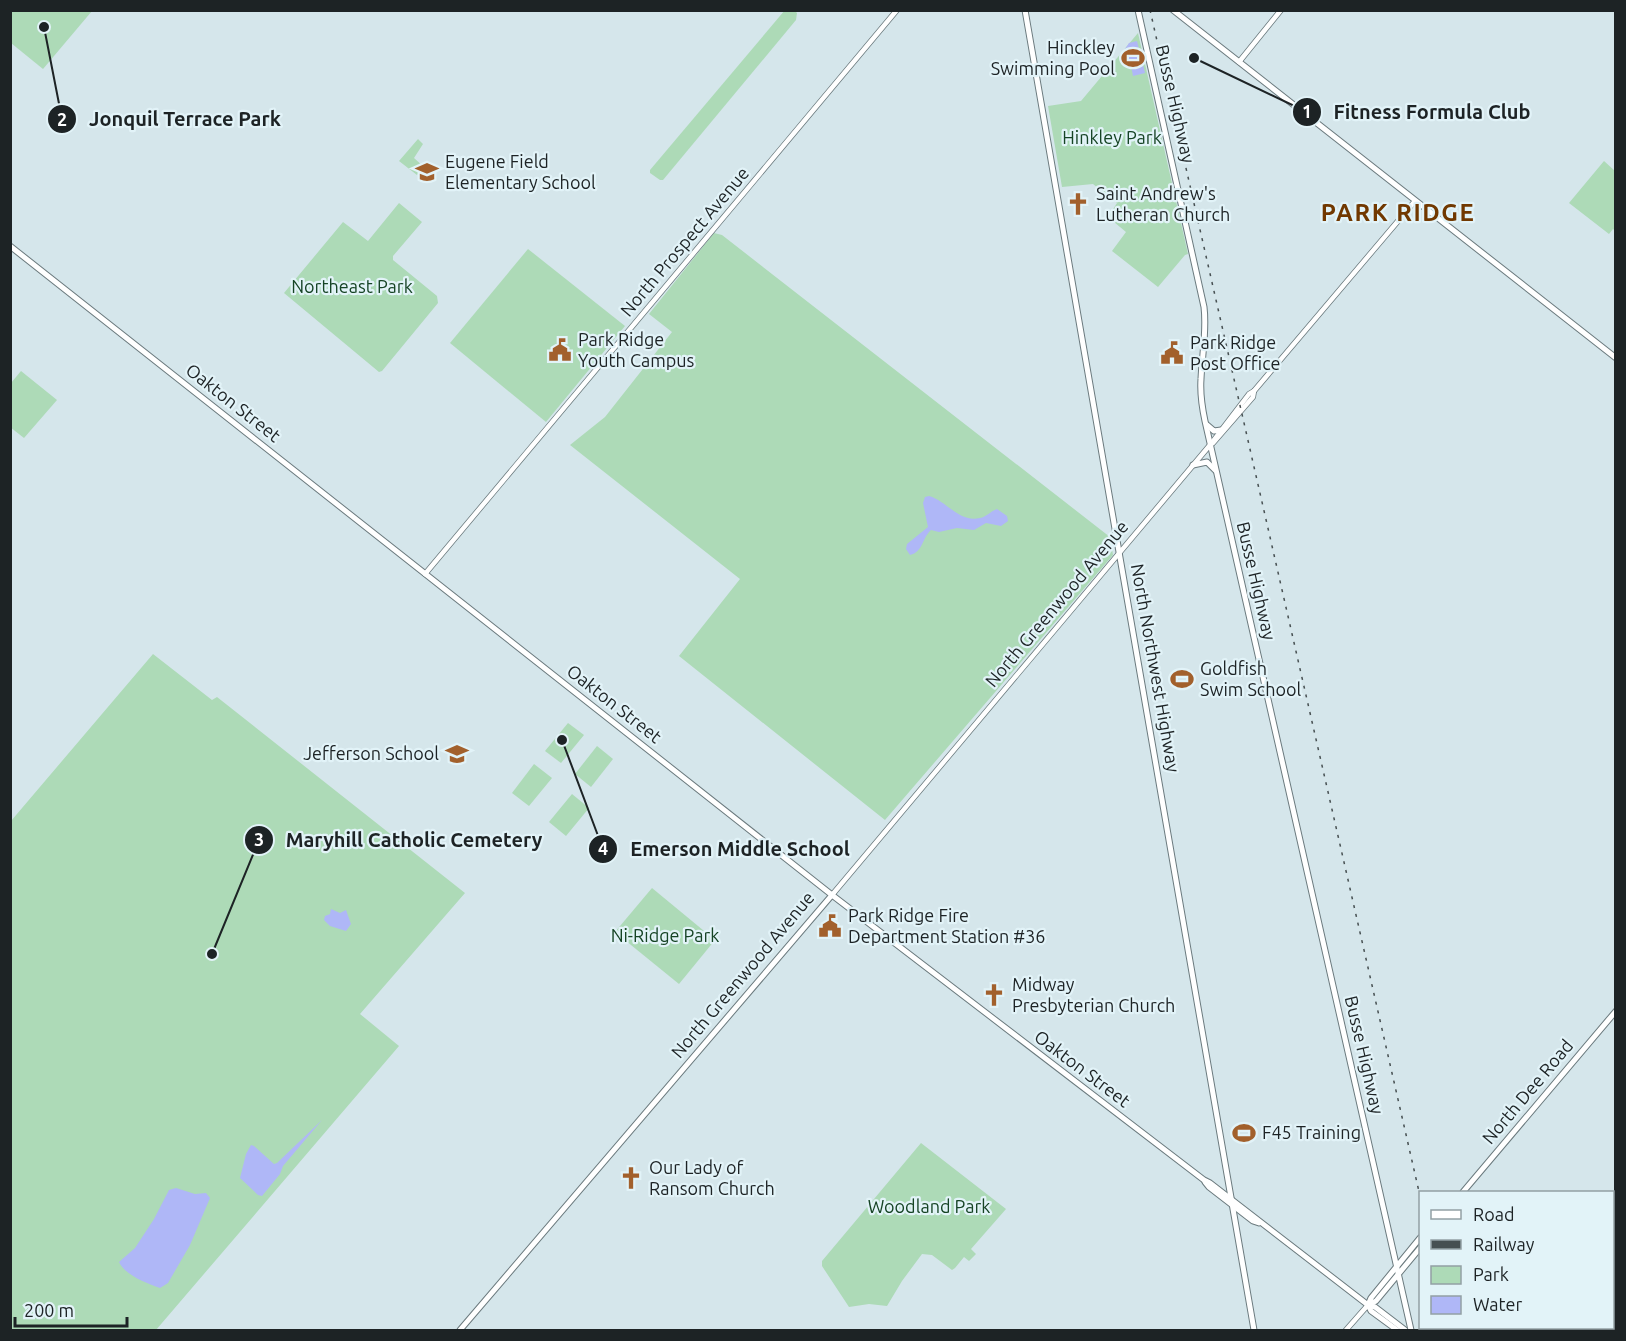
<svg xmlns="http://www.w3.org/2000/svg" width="1626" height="1341" font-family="Ubuntu,sans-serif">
	<rect width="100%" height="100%" fill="#d5e6eb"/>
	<g fill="#addab7">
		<polygon points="785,10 795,11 797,13 796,20 663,180 660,180 650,173 650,170"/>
		<polygon points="10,11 11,10 92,11 43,69 11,43"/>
		<polygon points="1138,33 1188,254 1185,255 1158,287 1112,251 1126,232 1108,217 1117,203 1093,184 1062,187 1048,106 1081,101"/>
		<polygon points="418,139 423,144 414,158 424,167 417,175 399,161"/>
		<polygon points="1604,161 1615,171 1615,231 1613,229 1609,234 1569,203"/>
		<polygon points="399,203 422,222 393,256 393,260 437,296 438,303 382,371 379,372 284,293 343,222 368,241"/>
		<polygon points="714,233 722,235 1110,537 1113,555 885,820 679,656 740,579 570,445 605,417 672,332 649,314"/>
		<polygon points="528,249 625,326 546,422 450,343"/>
		<polygon points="21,371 57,400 24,438 10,427 11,383"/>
		<polygon points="153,654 212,700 217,697 465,893 360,1014 399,1046 156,1330 11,1330 11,821"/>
		<polygon points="568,723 584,735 561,763 545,751"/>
		<polygon points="597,746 613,759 591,787 575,774"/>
		<polygon points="534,764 552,778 529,806 512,793"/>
		<polygon points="572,794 589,808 566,836 549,822"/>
		<polygon points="652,888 715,940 679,984 615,932"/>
		<polygon points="921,1143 1006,1209 971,1249 976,1254 969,1261 964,1257 955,1268 952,1270 932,1255 922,1254 902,1281 887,1306 869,1304 849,1307 822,1266 822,1261"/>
	</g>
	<g fill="#afb7f7">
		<polygon points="1137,41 1145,73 1133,76 1130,61 1121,55 1129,43"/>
		<path d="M929,496c18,5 30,27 51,22 6,-1 11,-7 17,-9l10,7 1,5 -7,5 -15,-3 -12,7 -17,-2 -18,4 -8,-2c-9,8 -8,22 -21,25l-4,-6 1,-5 21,-17 -5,-24 2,-6z"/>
		<polygon points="331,909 340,913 346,910 351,924 346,931 330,926 324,920 325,916 330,914"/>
		<polygon points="322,1120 283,1166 280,1174 262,1196 258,1195 240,1178 246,1154 251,1145 254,1146 274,1164 277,1163"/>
		<path d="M176,1188l19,6 11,-1 4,5 -20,47 -22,38 -8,5c-14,-5 -35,-13 -41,-26l16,-14 19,-29 15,-29z"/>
	</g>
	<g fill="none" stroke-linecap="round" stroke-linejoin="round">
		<g stroke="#6b7a7e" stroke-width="6">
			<g id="tertiary">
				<polyline points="1239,62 1281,10"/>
				<polyline points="1213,443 1253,397 1254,391"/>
				<polyline points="425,574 897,10"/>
				<polyline points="832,895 1210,445 1249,394 1254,391 1415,201"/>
				<polyline points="1346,1330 1368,1305"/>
			</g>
		</g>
		<g stroke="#6b7a7e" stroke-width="7">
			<g id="secondary">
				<polyline points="1025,10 1254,1330"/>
				<path d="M1138,10l66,297c3,24 -2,48 -3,72 -1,14 1,28 4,42l206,909"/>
				<polyline points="1173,10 1616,358"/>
				<polyline points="10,246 832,895 1204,1180 1210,1183 1368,1305 1375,1307 1405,1330"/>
				<polyline points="1207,425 1214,431 1221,430"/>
				<polyline points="1193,465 1207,462 1215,470"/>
				<polyline points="1205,1182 1209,1187 1253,1221 1259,1223"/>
				<polyline points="1463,1192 1616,1011"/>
				<polyline points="1368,1305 1371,1298 1420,1238"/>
				<polyline points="1368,1305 1376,1301 1420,1248"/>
				<polyline points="1368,1305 1371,1311 1397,1330"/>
				<polyline points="460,1330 832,895"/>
			</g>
		</g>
		<use href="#tertiary" stroke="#fff" stroke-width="4.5"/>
		<use href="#secondary" stroke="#fff" stroke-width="5"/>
		<g stroke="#464f51" stroke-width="1.5" stroke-dasharray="3 6" stroke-linecap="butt">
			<polyline points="1150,10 1420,1196"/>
			<polyline points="1458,1328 1458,1330"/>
		</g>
	</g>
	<defs>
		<g id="stadium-bare" transform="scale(1.8)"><path d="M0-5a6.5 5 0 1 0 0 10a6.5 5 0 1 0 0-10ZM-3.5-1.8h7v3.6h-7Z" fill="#a2602c" stroke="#e2f3f8" stroke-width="2.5" paint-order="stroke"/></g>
		<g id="school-bare" transform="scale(1.8)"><path d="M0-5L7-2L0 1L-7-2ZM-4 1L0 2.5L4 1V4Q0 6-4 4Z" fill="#a2602c" stroke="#e2f3f8" stroke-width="2.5" paint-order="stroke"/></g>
		<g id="church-bare" transform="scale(1.8)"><path d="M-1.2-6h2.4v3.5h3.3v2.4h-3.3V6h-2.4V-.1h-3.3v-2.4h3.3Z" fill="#a2602c" stroke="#e2f3f8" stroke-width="2.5" paint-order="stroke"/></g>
		<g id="civic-bare" transform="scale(1.8)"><path d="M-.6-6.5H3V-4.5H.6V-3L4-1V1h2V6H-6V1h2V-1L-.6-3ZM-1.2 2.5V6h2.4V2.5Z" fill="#a2602c" stroke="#e2f3f8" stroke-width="2.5" paint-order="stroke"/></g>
	</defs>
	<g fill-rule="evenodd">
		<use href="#stadium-bare" x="1133" y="58"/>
		<use href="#school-bare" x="427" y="172"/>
		<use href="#church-bare" x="1078" y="204"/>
		<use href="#civic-bare" x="560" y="350"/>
		<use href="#civic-bare" x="1172" y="353"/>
		<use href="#stadium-bare" x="1182" y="679"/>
		<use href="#school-bare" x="457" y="754"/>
		<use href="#civic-bare" x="830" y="926"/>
		<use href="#church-bare" x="994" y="995"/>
		<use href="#stadium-bare" x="1244" y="1133"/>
		<use href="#church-bare" x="631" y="1178"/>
	</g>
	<g text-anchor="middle" stroke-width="4.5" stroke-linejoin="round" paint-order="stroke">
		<g font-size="18" fill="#1d2325" stroke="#e2f3f8" text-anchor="start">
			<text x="1115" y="54" text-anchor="end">Hinckley<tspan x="1115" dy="21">Swimming Pool</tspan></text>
			<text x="445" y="168">Eugene Field<tspan x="445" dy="21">Elementary School</tspan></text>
			<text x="1096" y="200">Saint Andrew's<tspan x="1096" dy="21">Lutheran Church</tspan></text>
			<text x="578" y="346">Park Ridge<tspan x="578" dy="21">Youth Campus</tspan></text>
			<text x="1190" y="349">Park Ridge<tspan x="1190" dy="21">Post Office</tspan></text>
			<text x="1200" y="675">Goldfish<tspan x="1200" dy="21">Swim School</tspan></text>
			<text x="439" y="760" text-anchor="end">Jefferson School</text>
			<text x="848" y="922">Park Ridge Fire<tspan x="848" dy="21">Department Station #36</tspan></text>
			<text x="1012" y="991">Midway<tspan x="1012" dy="21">Presbyterian Church</tspan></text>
			<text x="1262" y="1139">F45 Training</text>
			<text x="649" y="1174">Our Lady of<tspan x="649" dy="21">Ransom Church</tspan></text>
		</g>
		<g font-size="18" fill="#1d2325" stroke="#e2f3f8">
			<text transform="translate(1175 104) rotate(77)" y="6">Busse Highway</text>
			<text transform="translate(685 242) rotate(-50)" y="6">North Prospect Avenue</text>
			<text transform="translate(233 403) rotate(38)" y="6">Oakton Street</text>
			<text transform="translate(1256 581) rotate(77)" y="6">Busse Highway</text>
			<text transform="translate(1057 604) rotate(-50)" y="6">North Greenwood Avenue</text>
			<text transform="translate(1155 668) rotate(80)" y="6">North Northwest Highway</text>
			<text transform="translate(614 704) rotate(38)" y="6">Oakton Street</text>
			<text transform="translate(743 975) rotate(-50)" y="6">North Greenwood Avenue</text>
			<text transform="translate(1364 1055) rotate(77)" y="6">Busse Highway</text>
			<text transform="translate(1082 1069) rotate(37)" y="6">Oakton Street</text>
			<text transform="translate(1528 1092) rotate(-50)" y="6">North Dee Road</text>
		</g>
		<g font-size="18" fill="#164425" stroke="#e2f3f8">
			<text x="1112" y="144">Hinkley Park</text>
			<text x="352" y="293">Northeast Park</text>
			<text x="665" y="942">Ni-Ridge Park</text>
			<text x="929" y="1213">Woodland Park</text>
		</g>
		<g font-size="24" font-weight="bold" letter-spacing="1.5" fill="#713800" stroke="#e2f3f8">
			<text x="1398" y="221">PARK RIDGE</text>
		</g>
	</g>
	<path fill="none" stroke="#1d2325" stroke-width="2" d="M1194 58L1307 112M44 27L62 119M212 954L259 840M562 740L603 849"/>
	<g fill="#1d2325" stroke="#e2f3f8" stroke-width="2">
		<circle cx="1194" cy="58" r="6"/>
		<circle cx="44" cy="27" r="6"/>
		<circle cx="212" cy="954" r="6"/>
		<circle cx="562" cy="740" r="6"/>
		<circle cx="1307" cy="112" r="15"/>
		<circle cx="62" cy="119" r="15"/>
		<circle cx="259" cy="840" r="15"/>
		<circle cx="603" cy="849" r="15"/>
	</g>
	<g font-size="18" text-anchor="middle" font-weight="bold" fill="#fff">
		<text x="1307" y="118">1</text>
		<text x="62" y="126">2</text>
		<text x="259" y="846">3</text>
		<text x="603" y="855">4</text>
	</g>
	<g font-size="20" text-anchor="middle" font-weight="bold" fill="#1d2325" stroke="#e2f3f8" stroke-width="4.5" stroke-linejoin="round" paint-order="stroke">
		<text x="1432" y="119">Fitness Formula Club</text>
		<text x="185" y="126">Jonquil Terrace Park</text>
		<text x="414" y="847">Maryhill Catholic Cemetery</text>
		<text x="740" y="856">Emerson Middle School</text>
	</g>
	<rect width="1626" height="1341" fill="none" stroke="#1d2325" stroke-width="24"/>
	<rect x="1419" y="1191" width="195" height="138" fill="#e2f3f8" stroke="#93a0a4" stroke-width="1.5"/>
	<rect x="1431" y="1210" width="30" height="9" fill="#ffffff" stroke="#93a0a4" stroke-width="1.5"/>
	<text x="1473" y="1221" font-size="18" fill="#1d2325">Road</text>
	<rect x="1431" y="1240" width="30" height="9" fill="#464f51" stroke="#93a0a4" stroke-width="1.5"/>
	<text x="1473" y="1251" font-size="18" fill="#1d2325">Railway</text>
	<rect x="1431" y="1266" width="30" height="18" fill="#addab7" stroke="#93a0a4" stroke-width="1.5"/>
	<text x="1473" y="1281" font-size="18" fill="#1d2325">Park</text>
	<rect x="1431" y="1296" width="30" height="18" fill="#afb7f7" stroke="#93a0a4" stroke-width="1.5"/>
	<text x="1473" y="1311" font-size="18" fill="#1d2325">Water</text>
	<path d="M15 1317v9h112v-9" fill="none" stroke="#1d2325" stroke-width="3"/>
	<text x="24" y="1317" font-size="18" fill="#1d2325" stroke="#e2f3f8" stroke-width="4.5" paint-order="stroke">200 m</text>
</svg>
